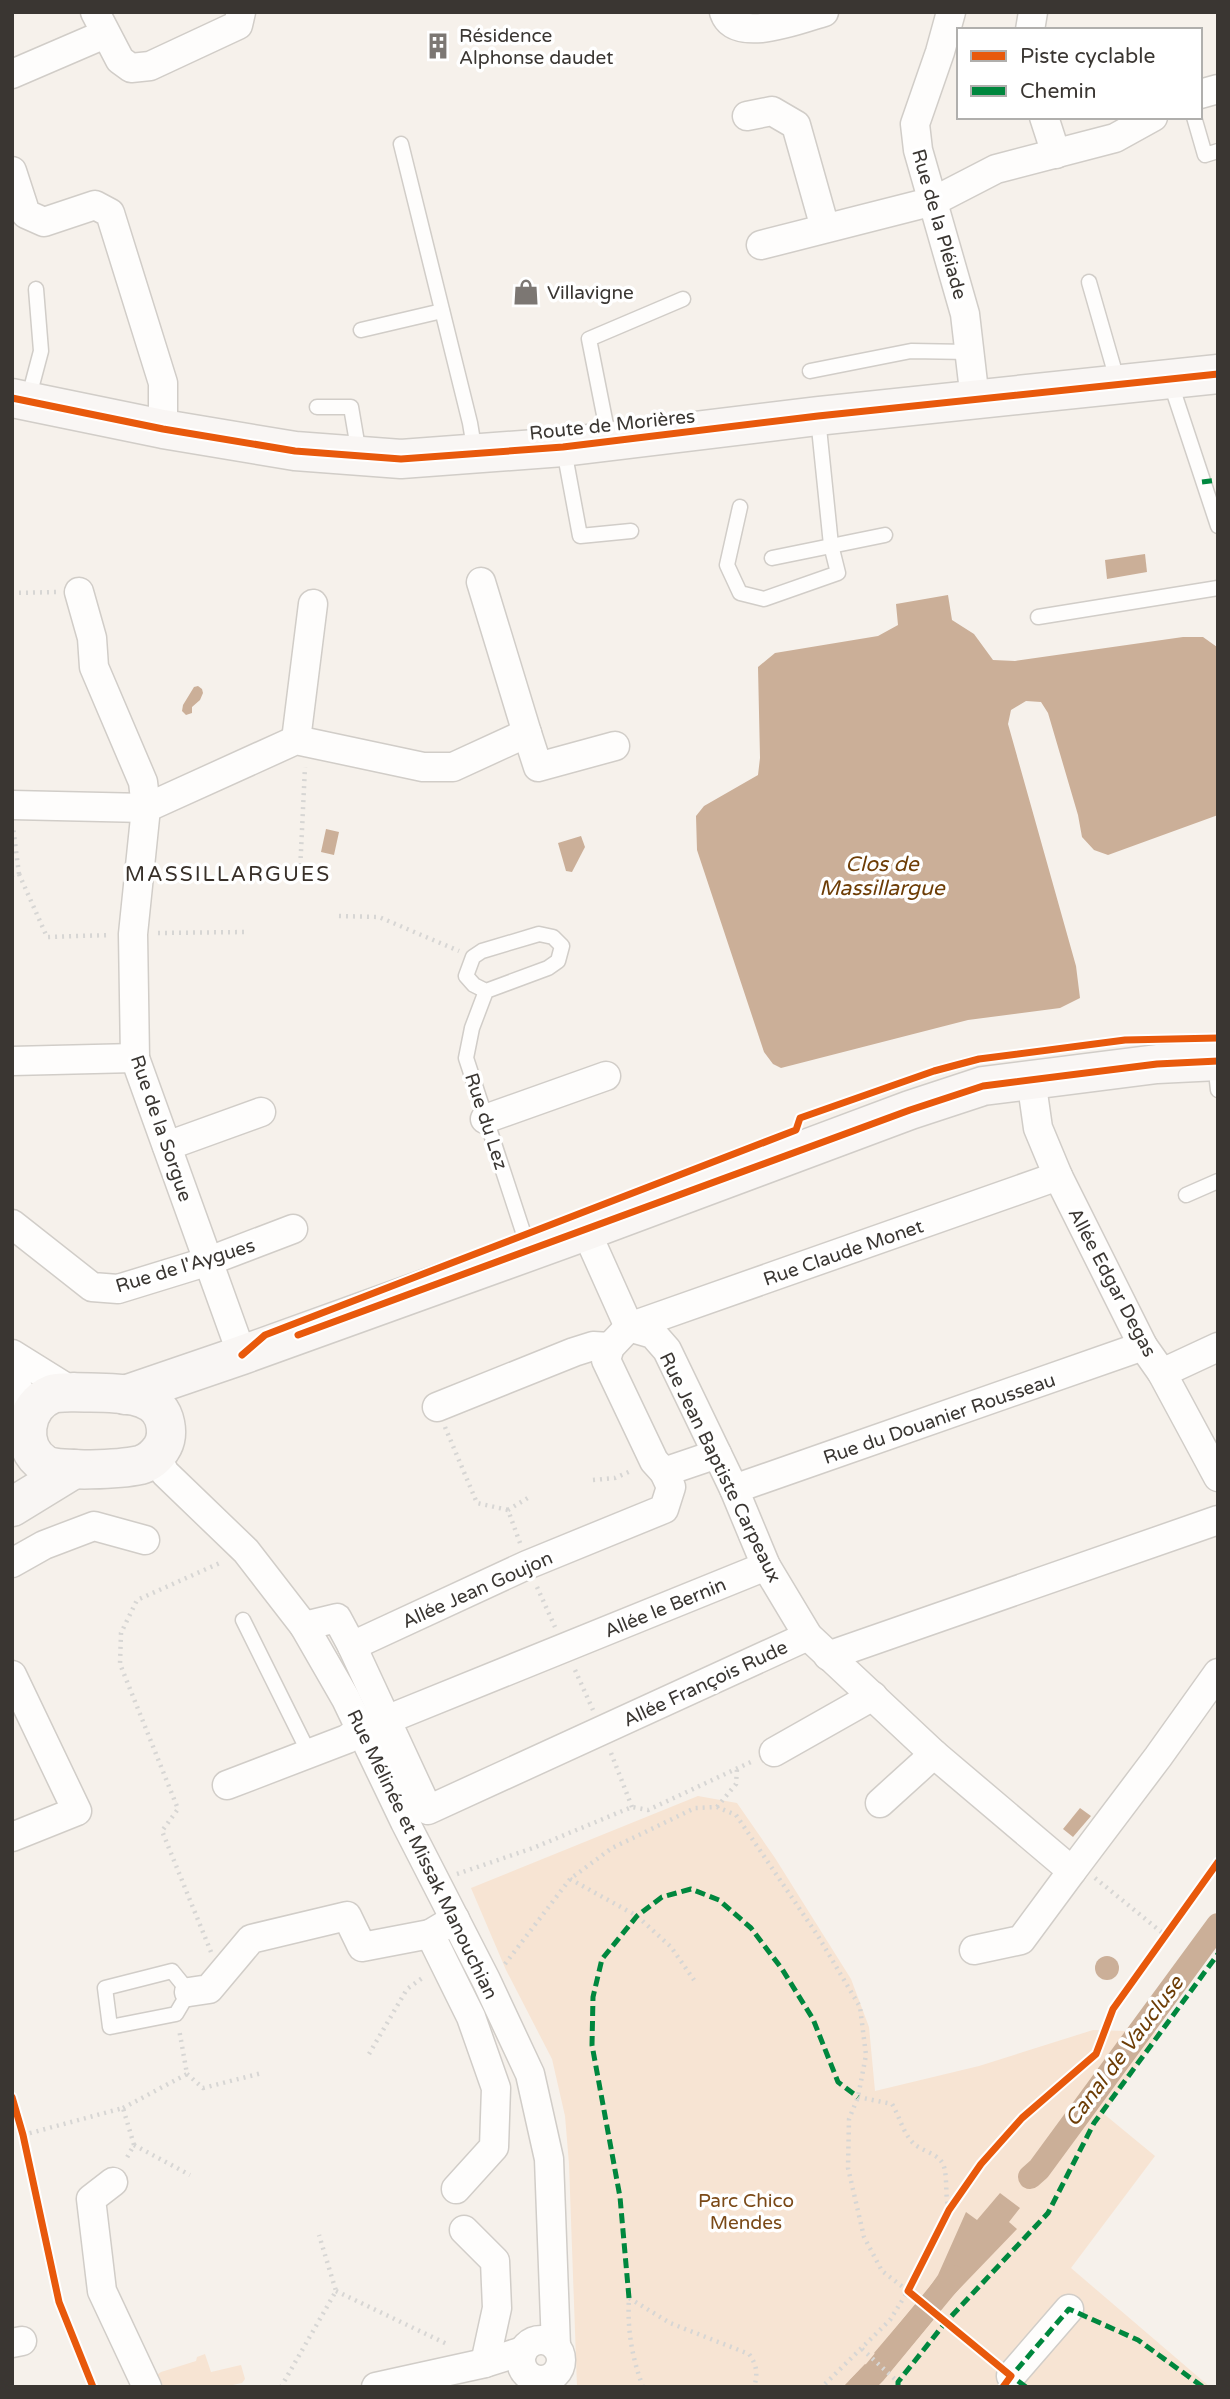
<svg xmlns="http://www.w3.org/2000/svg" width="1230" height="2399" font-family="'Varela Round',sans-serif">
	<rect width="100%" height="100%" fill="#f6f1eb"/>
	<g fill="#f7e4d3">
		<polygon points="698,1796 737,1803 775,1858 851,1979 869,2027 875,2091 979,2066 1093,2030 1160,2032 1104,2114 1155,2156 1071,2268 1210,2387 577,2387 569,2164 565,2116 552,2059 506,1970 471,1888"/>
		<polygon points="205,2354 211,2372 241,2365 245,2379 242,2383 223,2387 157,2387 154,2377 161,2372 196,2361 197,2357"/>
	</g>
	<g fill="#cbaf98">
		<polygon points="1145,554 1147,572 1107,579 1105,560"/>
		<polygon points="948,595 952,620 974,634 993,660 1015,661 1183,637 1203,637 1217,647 1218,815 1108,855 1094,850 1082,837 1078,815 1048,713 1041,702 1026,701 1011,710 1008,724 1076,966 1080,998 1060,1008 968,1020 781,1068 773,1064 764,1052 697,850 696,816 704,806 758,775 760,758 758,667 775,653 878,636 898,625 896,604"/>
		<polygon points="198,686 202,689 203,693 200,700 192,707 192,713 186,715 182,711 183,705 194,687"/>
		<polygon points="326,829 339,832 334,855 321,852"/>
		<polygon points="581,836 585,847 572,872 566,871 558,843"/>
		<polygon points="1080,1808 1091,1816 1073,1837 1063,1829"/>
		<circle cx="1107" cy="1968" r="12"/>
		<polygon points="1000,2193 1020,2208 1009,2222 1017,2229 941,2308 924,2295 938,2275 966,2212 977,2220"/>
		<polygon points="915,2305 933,2320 893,2368 874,2353"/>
		<polygon points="865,2364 882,2377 878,2387 843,2387"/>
	</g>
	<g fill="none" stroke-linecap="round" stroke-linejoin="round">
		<g stroke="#cbaf98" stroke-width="24">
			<polyline points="1030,2177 1039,2169 1218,1925"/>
			<polyline points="860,2387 875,2372 953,2277"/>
		</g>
		<g stroke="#d1cdc8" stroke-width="17">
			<g id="lane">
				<polyline points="1194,117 1205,155 1218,151"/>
				<polyline points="401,144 470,423 475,453"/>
				<polyline points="1089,282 1118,383"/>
				<polyline points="361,330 442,311"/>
				<polyline points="810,371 911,351 969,352"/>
				<polyline points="1170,381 1218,526"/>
				<polyline points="28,400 41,351 36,289"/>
				<polyline points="317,407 351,407 359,454"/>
				<polyline points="609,440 589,339 683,299"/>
				<polyline points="564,450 580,536 631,531"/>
				<polyline points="740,507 727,565 740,593 764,599 838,573 831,545 818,418"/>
				<polyline points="772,558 885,535"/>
				<polyline points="1038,617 1218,588"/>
				<polyline points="486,991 474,985 466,976 473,957 482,951 539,934 553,937 562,946 558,961 548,968 486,991 472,1028 466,1058 529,1250"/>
				<polyline points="1215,1062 1218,1090"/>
				<polyline points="1186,1195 1218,1181"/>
				<polyline points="243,1620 309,1753"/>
				<polygon points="172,1971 189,1992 176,2014 110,2027 105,1988"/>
			</g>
		</g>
		<g stroke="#d1cdc8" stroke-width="31">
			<g id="street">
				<polyline points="95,12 120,60 131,68 150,66 238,25 241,12"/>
				<path d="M724,12c11,33 76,7 100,0"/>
				<polyline points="951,12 940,52 915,124 918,150 965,314 975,400"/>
				<polyline points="1030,30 1033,12"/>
				<polyline points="12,74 105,34"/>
				<polyline points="1200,94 1218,89"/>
				<polyline points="747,116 772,111 796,125 825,228"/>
				<polyline points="1044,117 1056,154"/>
				<polyline points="12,171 26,214 44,222 95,205 110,213 163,383 163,429"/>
				<polyline points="761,245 934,201 996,169 1115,138 1153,117"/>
				<polyline points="79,592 92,638 94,667 143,782 146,808 133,934 135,1058 242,1355"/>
				<polyline points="527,733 538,767 615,746"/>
				<polyline points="296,740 313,604"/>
				<polyline points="12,805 146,808 296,740 423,767 453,767 527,733 481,582"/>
				<polyline points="12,1061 135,1058"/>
				<polyline points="1031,1079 1038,1128 1058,1176 1143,1346 1162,1373 1218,1477"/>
				<polyline points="485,1119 606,1076"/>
				<polyline points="167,1146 261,1112"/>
				<polyline points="12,1224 92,1287 118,1289 209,1261 293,1229"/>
				<polyline points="586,1231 629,1327 653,1334 667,1350 734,1489 766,1566 808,1636 934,1754 1072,1871 1158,1757 1218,1673"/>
				<polyline points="12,1354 73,1392"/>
				<polyline points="1162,1373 1218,1347"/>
				<polyline points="12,1377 19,1390 28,1421"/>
				<polyline points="437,1407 574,1352 593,1346 610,1347"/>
				<polyline points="156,1456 165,1473 246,1551 304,1626 346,1699 405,1822 486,1980 530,2074 549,2159 556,2347"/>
				<polyline points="664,1472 717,1454"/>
				<polyline points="734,1489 1143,1346"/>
				<polyline points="12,1563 44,1545 94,1526 145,1540"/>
				<polyline points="304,1626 337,1618 352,1646 527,1565 664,1509 671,1487 664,1472 654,1461 606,1360 610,1347 629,1327 1058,1176"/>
				<polyline points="352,1646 428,1810 808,1636"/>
				<polyline points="828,1656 1218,1520"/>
				<polyline points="12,1675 77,1811 12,1837"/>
				<polyline points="386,1720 766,1566"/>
				<polyline points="774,1752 873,1696"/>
				<polyline points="227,1785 347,1739 361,1729"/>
				<polyline points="880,1803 934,1754"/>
				<polyline points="455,1919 430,1934 471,2017 496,2088 494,2147 456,2189"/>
				<polyline points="974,1950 1021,1940 1072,1871"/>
				<polyline points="189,1992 209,1989 251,1939 347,1916 362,1947 430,1934"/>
				<polyline points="113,2182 91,2199 102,2291 147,2387"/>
				<polyline points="464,2230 495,2261 497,2308 485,2363"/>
				<circle cx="541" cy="2360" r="20"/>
				<polyline points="12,2343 22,2341"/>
				<polyline points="1011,2376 1069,2309"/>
				<polyline points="376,2387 485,2363 523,2351"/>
			</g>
		</g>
		<g stroke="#d1cdc8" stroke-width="41">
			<g id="secondary">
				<polyline points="12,398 163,429 295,451 401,459 563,447 818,416 1218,374"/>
				<path d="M73,1392c27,2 81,-5 91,27 3,10 3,21 -3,30 -5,7 -13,14 -21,16 -18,4 -81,8 -96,-1 -26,-17 -21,-58 8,-70 6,-2 14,-1 21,-2z"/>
				<polyline points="125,1395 242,1355 586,1231 910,1110 983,1086 1157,1064 1218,1061"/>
				<polyline points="12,1507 74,1469"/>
			</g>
		</g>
		<g stroke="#d7d6d4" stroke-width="4.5" stroke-dasharray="2 5" stroke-linecap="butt">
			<polyline points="12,593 57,592"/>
			<polyline points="300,872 305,767"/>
			<polyline points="19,874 47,937 111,935"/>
			<polyline points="12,875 19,874 13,827"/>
			<polyline points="339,916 379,917 459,951"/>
			<polyline points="158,933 247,932"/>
			<polyline points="445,1427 477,1503 508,1510"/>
			<polyline points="593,1480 615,1478 633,1470"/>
			<polyline points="520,1543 508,1510 531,1496"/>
			<polyline points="537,1587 555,1627"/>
			<polyline points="575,1670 593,1710"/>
			<polyline points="611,1753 632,1807"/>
			<polyline points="717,1807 736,1784 737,1769"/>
			<polyline points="457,1874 533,1848 632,1807 648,1810 753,1761"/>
			<polyline points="1095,1878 1165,1935"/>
			<polyline points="570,1879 637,1916 671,1947 694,1980"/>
			<polyline points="211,1952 162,1831 178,1809 120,1664 121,1633 137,1600 222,1562"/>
			<polyline points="505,1964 570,1879 612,1848 695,1808 717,1807 736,1815 818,1936 860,2007 866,2055 858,2097 849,2119 848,2168 864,2237 882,2271 908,2291 890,2320 822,2387"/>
			<polyline points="369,2054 407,1989 425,1976"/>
			<polyline points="187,2074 203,2088 262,2073"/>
			<path d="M858,2097l34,7c8,13 10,27 21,39 7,7 22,10 28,18 8,9 3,36 8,49"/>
			<polyline points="123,2108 187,2074 179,2029"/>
			<polyline points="23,2135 123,2108 134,2145 125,2161"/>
			<polyline points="134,2145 190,2175"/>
			<polyline points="336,2291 449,2345"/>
			<polyline points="862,2349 898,2382"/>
			<polyline points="281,2387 336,2291 319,2235"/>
			<path d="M643,2387c-11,-29 -16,-58 -14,-89l41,25 79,31c8,11 9,20 5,33"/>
		</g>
		<use href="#lane" stroke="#fefdfc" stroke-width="14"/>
		<use href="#street" stroke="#fefdfc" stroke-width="28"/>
		<use href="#secondary" stroke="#f9f6f4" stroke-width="38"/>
		<g stroke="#00873e" stroke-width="5" stroke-dasharray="10 5" stroke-linecap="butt">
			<polyline points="1202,482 1218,480"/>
			<polyline points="629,2298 620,2197 592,2045 593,1997 602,1959 637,1916 662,1897 691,1889 719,1900 751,1928 782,1969 813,2019 838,2082 858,2097"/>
			<polyline points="1006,2372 1026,2387"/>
			<polyline points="1007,2381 1069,2309 1138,2340 1203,2387"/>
			<polyline points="898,2387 898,2382 945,2323 1048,2213 1094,2123 1218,1954"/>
		</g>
		<g stroke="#fff" stroke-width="11">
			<g id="cycleway">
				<polyline points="12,398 163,429 295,451 401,459 563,447 818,416 1218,374"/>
				<polyline points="298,1335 910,1110 983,1086 1157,1064 1218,1061"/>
				<polyline points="242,1355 265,1335 796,1130 800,1118 934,1071 979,1059 1125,1040 1218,1038"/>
				<polyline points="12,2097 23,2135 59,2302 93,2387"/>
				<polyline points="1003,2387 1011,2376 908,2291 949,2210 981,2164 1022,2118 1096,2054 1113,2009 1218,1862"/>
			</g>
		</g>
		<use href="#cycleway" stroke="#e8590c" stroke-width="7"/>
	</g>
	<defs>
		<g id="building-bare" transform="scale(2.1)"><path d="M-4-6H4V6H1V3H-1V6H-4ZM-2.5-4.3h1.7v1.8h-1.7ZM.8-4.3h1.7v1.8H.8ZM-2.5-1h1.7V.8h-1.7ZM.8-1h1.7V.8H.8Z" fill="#7c7773" stroke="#fff" stroke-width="2.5" paint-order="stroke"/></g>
		<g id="shop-bare" transform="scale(2.1)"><path d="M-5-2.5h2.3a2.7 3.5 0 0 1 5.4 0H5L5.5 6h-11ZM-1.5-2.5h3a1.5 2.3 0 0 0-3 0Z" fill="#7c7773" stroke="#fff" stroke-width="2.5" paint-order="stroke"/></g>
	</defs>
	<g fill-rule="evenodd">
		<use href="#building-bare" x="438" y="46"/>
		<use href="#shop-bare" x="526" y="292"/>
	</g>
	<g text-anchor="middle" stroke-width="7" stroke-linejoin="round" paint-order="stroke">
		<g font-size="19" fill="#3a3632" stroke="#fff" text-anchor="start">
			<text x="459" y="42">Résidence<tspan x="459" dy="22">Alphonse daudet</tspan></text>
			<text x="547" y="299">Villavigne</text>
		</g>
		<g font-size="19" fill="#3a3632" stroke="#fff">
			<text transform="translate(940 224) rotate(74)" y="7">Rue de la Pléiade</text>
			<text transform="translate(612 424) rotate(-6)" y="7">Route de Morières</text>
			<text transform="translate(487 1121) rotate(72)" y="7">Rue du Lez</text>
			<text transform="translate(162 1128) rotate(71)" y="7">Rue de la Sorgue</text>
			<text transform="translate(843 1252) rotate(-19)" y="7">Rue Claude Monet</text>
			<text transform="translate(185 1265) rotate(-17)" y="7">Rue de l'Aygues</text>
			<text transform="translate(1113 1282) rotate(62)" y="7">Allée Edgar Degas</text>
			<text transform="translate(939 1418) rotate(-19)" y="7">Rue du Douanier Rousseau</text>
			<text transform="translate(721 1467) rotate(64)" y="7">Rue Jean Baptiste Carpeaux</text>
			<text transform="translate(477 1589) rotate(-24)" y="7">Allée Jean Goujon</text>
			<text transform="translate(665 1607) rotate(-22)" y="7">Allée le Bernin</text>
			<text transform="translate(705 1683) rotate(-25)" y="7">Allée François Rude</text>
			<text transform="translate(423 1854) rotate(64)" y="7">Rue Mélinée et Missak Manouchian</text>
		</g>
		<g font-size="19" fill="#7a4917" stroke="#fff">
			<text x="746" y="2207">Parc Chico<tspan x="746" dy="22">Mendes</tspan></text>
		</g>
		<g font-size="21" font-style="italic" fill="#6d3d06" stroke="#fff">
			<text x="882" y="871">Clos de<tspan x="882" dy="24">Massillargue</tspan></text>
			<text transform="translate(1124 2051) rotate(-53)" y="7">Canal de Vaucluse</text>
		</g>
		<g font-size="21" letter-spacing="2" fill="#383029" stroke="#fff">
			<text x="228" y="881">MASSILLARGUES</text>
		</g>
	</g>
	<rect width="1230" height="2399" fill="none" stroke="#3a3632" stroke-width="28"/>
	<rect x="957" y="28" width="245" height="91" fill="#ffffff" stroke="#b0afad" stroke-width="2"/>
	<rect x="971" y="51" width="35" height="10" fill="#e8590c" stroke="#b0afad" stroke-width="2"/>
	<text x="1020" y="63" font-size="21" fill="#3a3632">Piste cyclable</text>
	<rect x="971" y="86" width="35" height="10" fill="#00873e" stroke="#b0afad" stroke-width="2"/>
	<text x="1020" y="98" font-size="21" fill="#3a3632">Chemin</text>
</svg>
